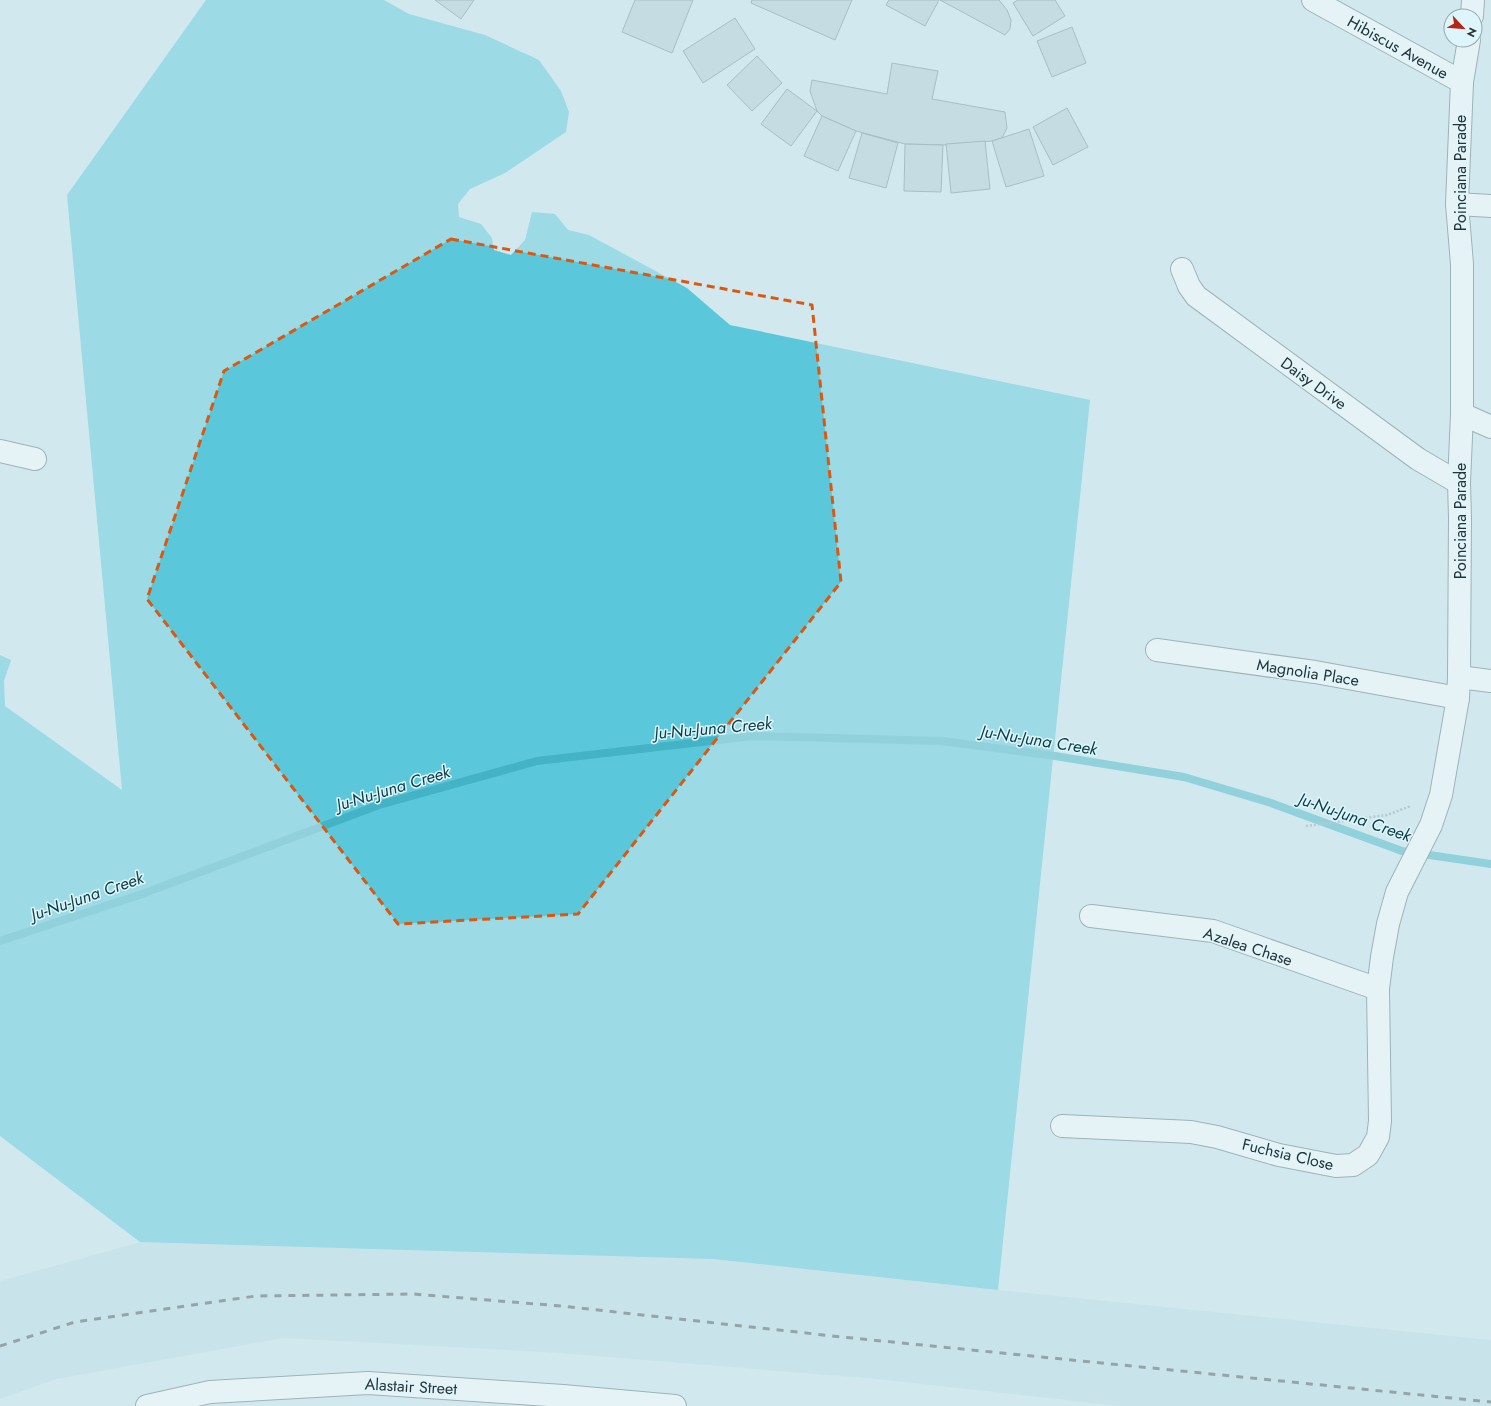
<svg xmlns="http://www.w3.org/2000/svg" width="1491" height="1406" font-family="Jost,sans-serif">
	<rect width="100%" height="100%" fill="#d1e9ee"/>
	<polygon fill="#bddee5" points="140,1242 608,1247 998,1290 1491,1340 1491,1406 1118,1406 876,1379 558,1353 284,1338 57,1379 0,1399 0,1281"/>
	<polygon fill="#5bc7da" points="206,0 384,0 409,14 485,35 539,60 561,91 569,112 566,132 505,173 470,189 458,204 459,217 481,224 492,238 494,250 511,255 525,240 532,212 555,214 568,230 589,235 687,288 730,325 1090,400 998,1290 713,1259 140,1242 0,1136 0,655 11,660 4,681 5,706 122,790 67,195"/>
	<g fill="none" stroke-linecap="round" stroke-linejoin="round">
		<polyline stroke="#44b3c6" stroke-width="8" points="0,941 142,894 379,805 537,761 753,736 942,741 1055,756 1184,777 1271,803 1402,851 1491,864"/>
	</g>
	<g fill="#b6cdd2" stroke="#748a8e">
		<polygon points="435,0 474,0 461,19"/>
		<polygon points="635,0 693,0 672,53 622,32"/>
		<polygon points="752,0 852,0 835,40 751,3"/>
		<polygon points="889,0 939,0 925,26 886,5"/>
		<polygon points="940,0 999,0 1007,10 1011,20 1010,29 1005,35"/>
		<polygon points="1018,0 1055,0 1065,16 1033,36 1013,3"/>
		<polygon points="735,18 755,49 703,83 683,51"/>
		<polygon points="1072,27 1086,63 1052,77 1037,41"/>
		<polygon points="757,56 782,83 752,111 727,85"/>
		<polygon points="892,63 938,71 932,99 1005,112 1007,128 1002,138 992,141 943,145 905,144 856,131 822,116 817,111 810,91 812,80 887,94"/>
		<polygon points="787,89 817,111 791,146 761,124"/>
		<polygon points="1067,108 1088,147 1053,165 1033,127"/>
		<polygon points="822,116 856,131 838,171 804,156"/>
		<polygon points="1029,129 1044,176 1006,187 992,141"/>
		<polygon points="862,133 898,143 886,188 849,178"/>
		<polygon points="985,141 990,189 951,193 946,144"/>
		<polygon points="905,144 943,145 941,192 904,191"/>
	</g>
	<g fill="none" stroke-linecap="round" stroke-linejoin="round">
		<g stroke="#5c7175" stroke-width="24">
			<g id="minor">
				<polyline points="1313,0 1462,82"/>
				<polyline points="1472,16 1473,0"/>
				<polyline points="1457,204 1491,206"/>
				<polyline points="1182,269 1189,286 1196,296 1418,459 1459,483"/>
				<polyline points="1462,414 1491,427"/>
				<polyline points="0,451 35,459"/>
				<polyline points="1157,650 1315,672 1458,698"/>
				<polyline points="1459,677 1491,681"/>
				<polyline points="1091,916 1213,931 1378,989"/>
				<polyline points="1062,1126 1191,1132 1217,1137 1279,1155 1336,1166 1353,1165 1368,1155 1378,1137 1380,1121 1378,989 1382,957 1388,924 1397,892 1431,825 1441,795 1458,698 1459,677 1460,517 1459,483 1462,414 1462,264 1457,204 1462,82 1469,40"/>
				<polyline points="147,1406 210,1392 368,1383 563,1396 675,1406"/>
			</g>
		</g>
		<polyline stroke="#92a4a8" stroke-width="2.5" stroke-dasharray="2 2" stroke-linecap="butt" points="1306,826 1387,815 1411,806"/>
		<use href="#minor" stroke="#fff" stroke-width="22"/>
		<polyline stroke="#485356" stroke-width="3" stroke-dasharray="7 7" stroke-linecap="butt" points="0,1346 75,1322 256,1296 413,1294 561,1306 842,1337 1491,1402"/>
	</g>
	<path d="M0 0H1491V1406H0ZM451,239l361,66 29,277 -263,332 -180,10 -251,-325 77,-228z" fill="#d1e9ee" fill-opacity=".55" fill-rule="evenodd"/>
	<path fill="none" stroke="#de570e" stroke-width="3" stroke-dasharray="8 5" stroke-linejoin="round" d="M451,239l361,66 29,277 -263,332 -180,10 -251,-325 77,-228z"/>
	<g text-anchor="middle" stroke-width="3" stroke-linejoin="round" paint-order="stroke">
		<g font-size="16" fill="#293234" stroke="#def6fb">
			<text transform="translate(1398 47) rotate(29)" y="6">Hibiscus Avenue</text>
			<text transform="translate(1460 173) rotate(-90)" y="6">Poinciana Parade</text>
			<text transform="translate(1314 383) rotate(36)" y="6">Daisy Drive</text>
			<text transform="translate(1460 521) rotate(-90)" y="6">Poinciana Parade</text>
			<text transform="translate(1308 672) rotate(9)" y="6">Magnolia Place</text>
			<text transform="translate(1248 946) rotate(18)" y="6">Azalea Chase</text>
			<text transform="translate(1288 1154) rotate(13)" y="6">Fuchsia Close</text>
			<text transform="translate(411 1386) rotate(3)" y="6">Alastair Street</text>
		</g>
		<g font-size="17" font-style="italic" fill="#0b3e47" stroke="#def6fb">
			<text transform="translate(713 728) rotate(-5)" y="6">Ju-Nu-Juna Creek</text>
			<text transform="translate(1039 740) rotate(9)" y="6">Ju-Nu-Juna Creek</text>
			<text transform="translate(393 788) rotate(-17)" y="6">Ju-Nu-Juna Creek</text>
			<text transform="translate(1355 817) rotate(19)" y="6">Ju-Nu-Juna Creek</text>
			<text transform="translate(87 896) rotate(-19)" y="6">Ju-Nu-Juna Creek</text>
		</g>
	</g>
	<g transform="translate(1463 28) rotate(116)"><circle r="19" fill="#def6fb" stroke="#96a8ab"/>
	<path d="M0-3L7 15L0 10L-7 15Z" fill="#b42615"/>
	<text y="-6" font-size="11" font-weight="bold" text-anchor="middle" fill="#293234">N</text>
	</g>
</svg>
